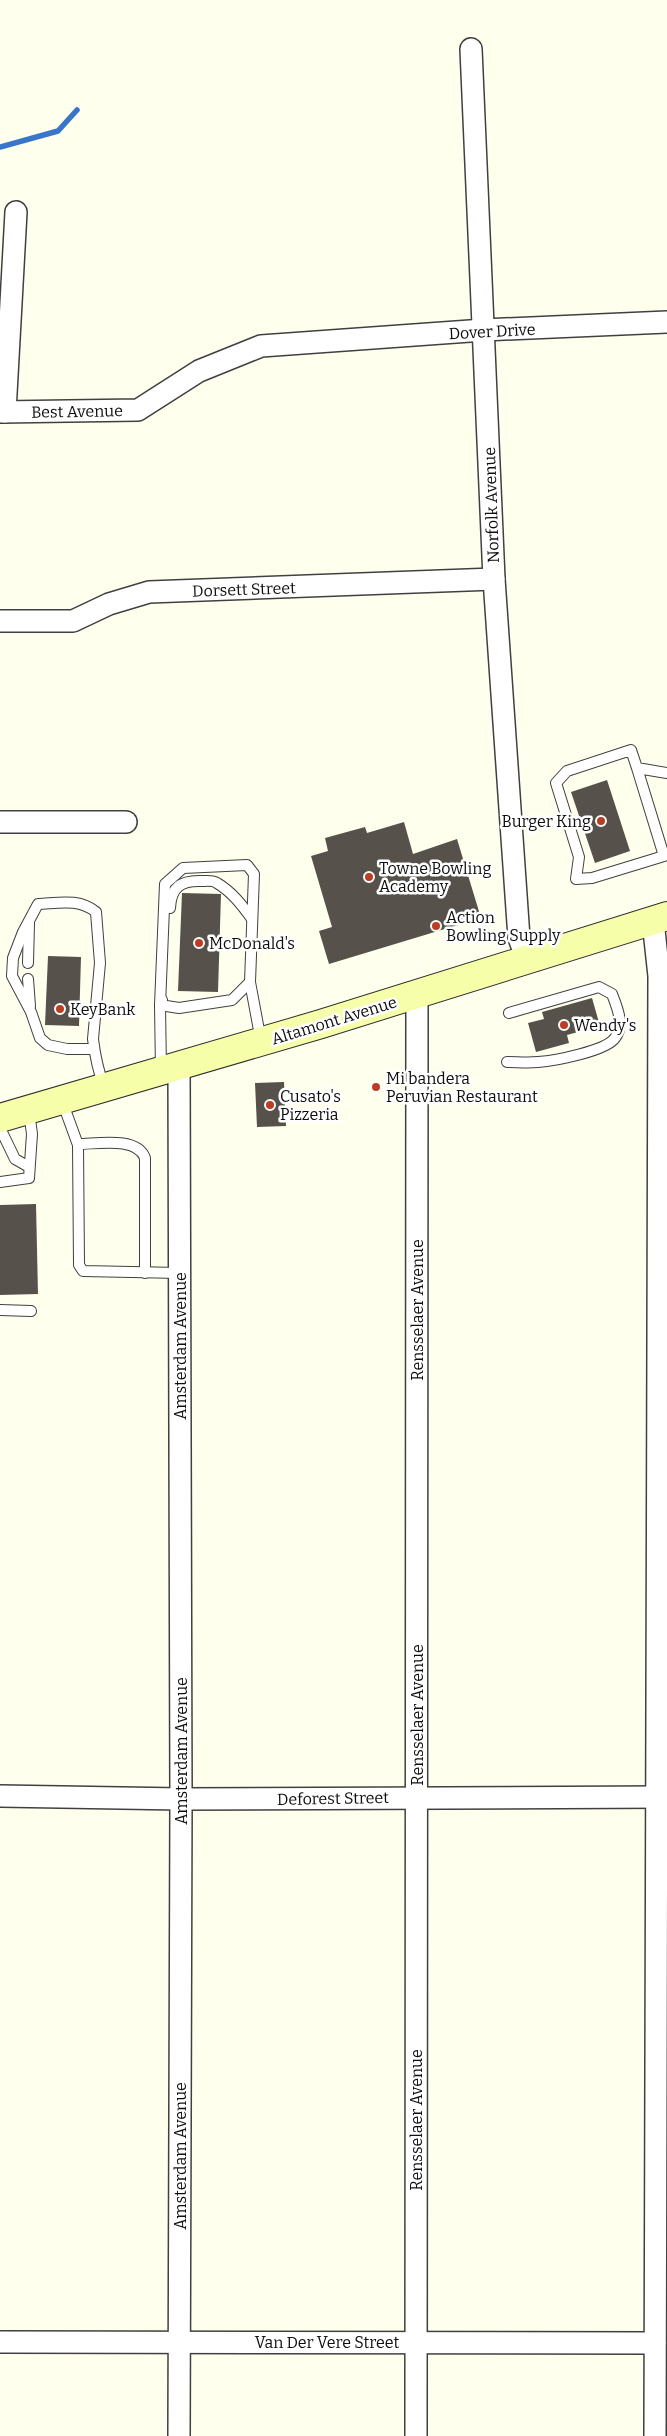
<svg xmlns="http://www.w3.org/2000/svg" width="667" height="2436" font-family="Bitter,serif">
	<rect width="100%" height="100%" fill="#ffe"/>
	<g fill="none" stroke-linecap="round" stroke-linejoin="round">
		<polyline stroke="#3a75cc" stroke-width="5.5" points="0,147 58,131 77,110"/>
	</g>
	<g fill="#56514a">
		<polygon points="607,780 630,851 595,863 571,792"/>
		<polygon points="404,822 413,854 457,839 481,918 329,964 319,931 332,927 311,856 328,851 325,838 365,827 367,833"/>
		<polygon points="182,893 221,894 218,992 178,991"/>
		<polygon points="48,956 81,957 79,1026 45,1025"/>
		<polygon points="592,998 600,1026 567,1035 569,1043 536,1052 528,1023 544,1019 542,1012"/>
		<polygon points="284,1082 286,1126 257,1127 255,1083"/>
		<polygon points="36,1204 38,1294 0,1295 0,1205"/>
	</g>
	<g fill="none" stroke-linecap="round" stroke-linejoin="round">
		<g stroke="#404040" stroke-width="12">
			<g id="service">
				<polyline points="637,768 631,750 567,771 556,783 579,857 576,879 592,878 664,856 637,768 667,773"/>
				<path d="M170,908c1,-21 11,-28 32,-27 5,0 11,-1 15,2 15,9 25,22 35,36"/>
				<polyline points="28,963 29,923"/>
				<polyline points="28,979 30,1006"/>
				<polyline points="162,1000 160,1005 179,1008 232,1000 250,982"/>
				<path d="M94,1049h-27l-19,-4 -8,-7 -9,-26 -19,-36 1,-18 10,-26 15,-28c21,-1 41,-6 58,8l4,51 -7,76c2,17 5,31 11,48"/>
				<path d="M507,1062c10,0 21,1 31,0 16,-1 68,-11 77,-24 10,-13 2,-31 -3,-44l-13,-7 -90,26"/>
				<polyline points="161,1070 160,1005 165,884 183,868 247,865 254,874 250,982 261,1041"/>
				<polyline points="62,1101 78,1145 79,1265 83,1271 180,1273"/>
				<polyline points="0,1128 15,1159 29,1167"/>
				<path d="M78,1144c19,0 59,-8 67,14v115"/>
				<polyline points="0,1182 29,1178 32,1134 29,1112"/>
				<polyline points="0,1310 31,1311"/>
			</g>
		</g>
		<g stroke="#404040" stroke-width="24">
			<g id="minor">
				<polyline points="471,49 494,579 519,938 527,960"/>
				<polyline points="0,412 138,410 199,371 261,346 484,330 667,322"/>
				<polyline points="5,412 16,212"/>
				<polyline points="0,621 73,621 109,604 149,592 494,579"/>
				<polyline points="0,822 126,822"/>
				<polyline points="653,921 659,976 655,2436"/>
				<polyline points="179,1066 181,1799 179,2436"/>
				<polyline points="0,1796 181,1799 667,1797"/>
				<polyline points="0,2342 655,2343"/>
				<polyline points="416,2436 417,994"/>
			</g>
		</g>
		<g stroke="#2f2f2f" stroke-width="30">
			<polyline id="secondary" points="0,1118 321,1024 667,916"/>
		</g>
		<use href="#service" stroke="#fff" stroke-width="10"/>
		<use href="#minor" stroke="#fff" stroke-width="21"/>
		<use href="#secondary" stroke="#f7fea9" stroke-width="28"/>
	</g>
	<g fill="#bc3d26" stroke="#fff" stroke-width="2">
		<circle cx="601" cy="821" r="5"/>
		<circle cx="369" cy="877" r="5"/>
		<circle cx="436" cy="926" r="5"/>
		<circle cx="199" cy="943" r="5"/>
		<circle cx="60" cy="1009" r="5"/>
		<circle cx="564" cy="1025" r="5"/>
		<circle cx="376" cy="1087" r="5"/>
		<circle cx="270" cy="1105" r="5"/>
	</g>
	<g text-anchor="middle" stroke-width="5" stroke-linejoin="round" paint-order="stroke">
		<g font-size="16" fill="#0d0d0d" stroke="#fff">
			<text transform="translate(492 331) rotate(-3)" y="6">Dover Drive</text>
			<text transform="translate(77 411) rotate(-1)" y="6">Best Avenue</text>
			<text transform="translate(491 505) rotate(-92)" y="6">Norfolk Avenue</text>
			<text transform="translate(244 589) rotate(-2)" y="6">Dorsett Street</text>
			<text transform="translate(334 1020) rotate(-17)" y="6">Altamont Avenue</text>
			<text transform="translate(417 1310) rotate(-90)" y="6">Rensselaer Avenue</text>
			<text transform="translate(180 1346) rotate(-90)" y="6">Amsterdam Avenue</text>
			<text transform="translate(417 1715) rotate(-90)" y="6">Rensselaer Avenue</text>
			<text transform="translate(181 1751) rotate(-90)" y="6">Amsterdam Avenue</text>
			<text transform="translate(333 1798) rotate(-1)" y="6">Deforest Street</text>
			<text transform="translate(416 2120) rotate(-90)" y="6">Rensselaer Avenue</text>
			<text transform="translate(180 2156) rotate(-90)" y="6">Amsterdam Avenue</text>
			<text x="327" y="2348">Van Der Vere Street</text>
		</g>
		<g font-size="16" fill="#0d0d0d" stroke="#fff" text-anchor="start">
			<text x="591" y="827" text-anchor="end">Burger King</text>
			<text x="379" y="874">Towne Bowling<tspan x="379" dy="18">Academy</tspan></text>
			<text x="446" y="923">Action<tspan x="446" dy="18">Bowling Supply</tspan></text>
			<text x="209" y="949">McDonald's</text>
			<text x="70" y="1015">KeyBank</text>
			<text x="574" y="1031">Wendy's</text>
			<text x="386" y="1084">Mi bandera<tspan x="386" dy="18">Peruvian Restaurant</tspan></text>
			<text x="280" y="1102">Cusato's<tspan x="280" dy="18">Pizzeria</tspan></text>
		</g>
	</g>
</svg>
